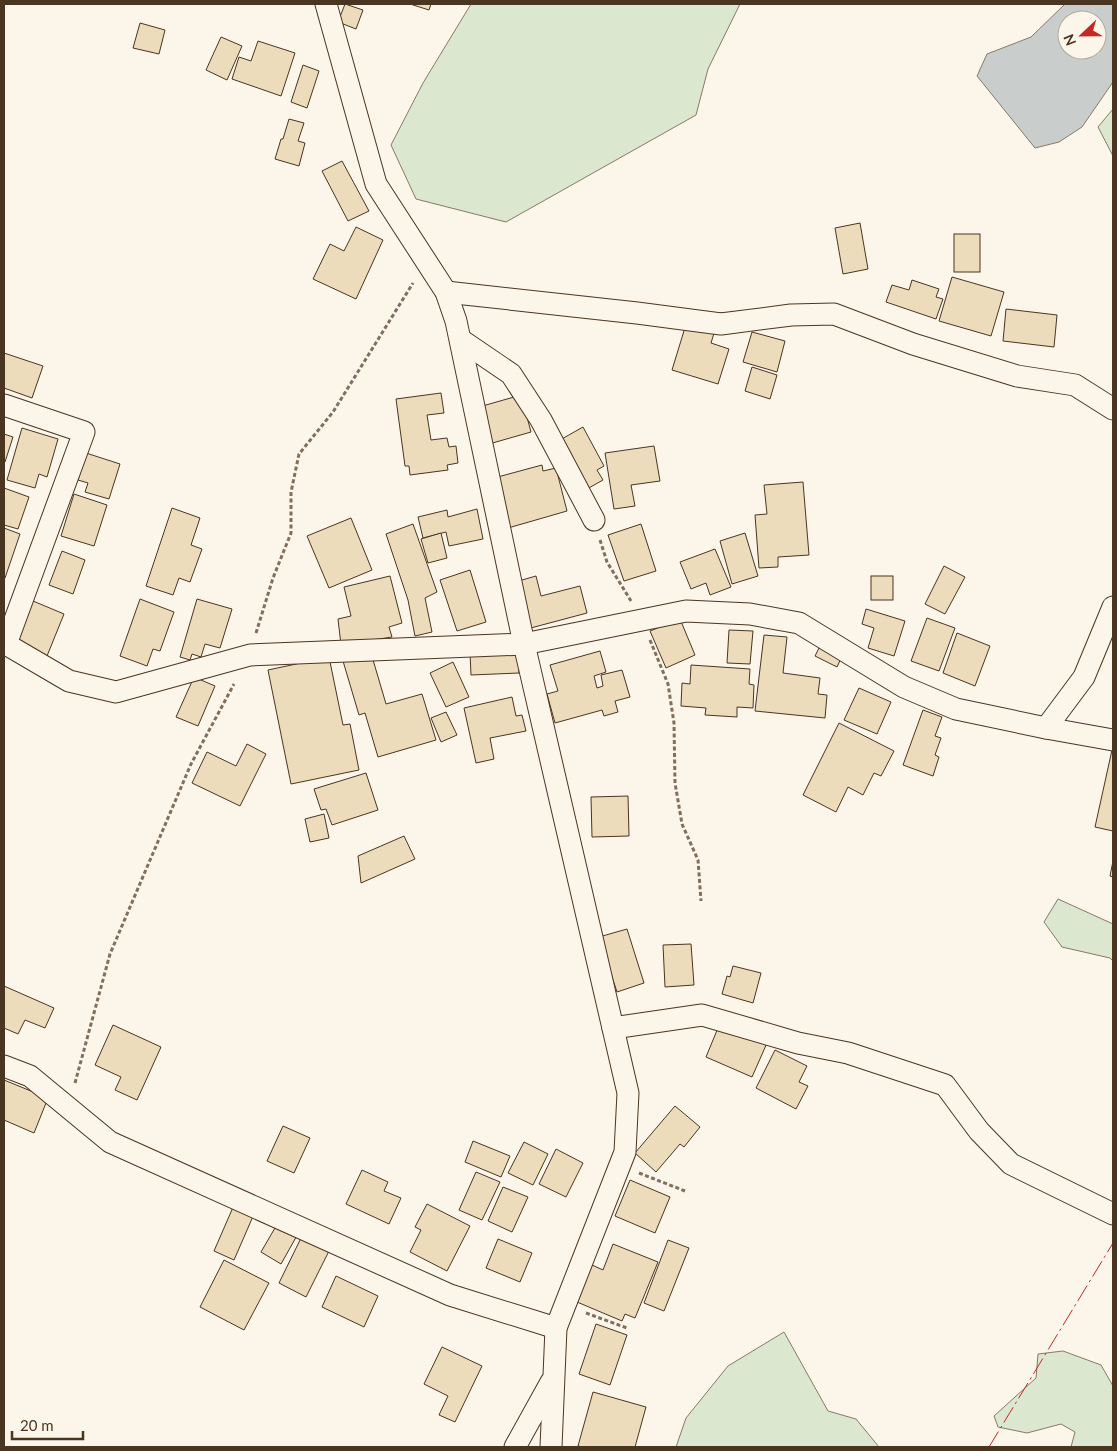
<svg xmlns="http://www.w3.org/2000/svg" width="1117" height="1451" font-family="Lato,sans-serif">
	<rect width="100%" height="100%" fill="#fbf6e9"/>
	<g fill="#dce7d0" stroke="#887966">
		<polygon points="471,4 740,4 708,69 696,115 506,222 416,199 391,145 423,83"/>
		<polygon points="1113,109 1113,156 1098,127"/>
		<polygon points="1058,899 1113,924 1113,961 1110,958 1062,947 1044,922"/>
		<polygon points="784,1332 828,1411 856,1419 879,1447 676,1447 686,1418 728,1366"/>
		<polygon points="1063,1351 1101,1365 1113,1386 1113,1447 1071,1447 1075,1432 1061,1424 1027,1433 998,1427 994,1416 1036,1378 1038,1354"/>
	</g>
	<path fill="#c9cecd" stroke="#887966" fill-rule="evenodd" d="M1065,4h48v78l-31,45 -23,15 -24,6 -58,-72 10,-22 44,-17zM1067,20h30v30h-30z"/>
	<g fill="#ecdcbc" stroke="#4a3520">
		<polygon points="345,4 363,10 356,29 338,22"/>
		<polygon points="410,4 431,4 429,10"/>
		<polygon points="140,23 165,30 159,54 133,48"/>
		<polygon points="221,37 242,46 227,80 206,70"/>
		<polygon points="258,41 295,53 281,96 232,79 239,57 251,61"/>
		<polygon points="303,65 319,71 307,108 291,102"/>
		<polygon points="289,119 304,123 298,141 305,143 299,166 275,159 281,139 283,139"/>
		<polygon points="342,161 369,211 348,221 322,171"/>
		<polygon points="860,223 868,269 843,274 835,228"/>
		<polygon points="356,227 383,240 356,299 313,279 330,244 344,251"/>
		<rect x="954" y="234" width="26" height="38"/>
		<polygon points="952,277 1004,292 991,336 939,321"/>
		<polygon points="912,280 939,289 936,297 943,299 936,319 886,302 892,285 909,290"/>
		<polygon points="1006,309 1057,315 1054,347 1003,341"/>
		<polygon points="687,321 715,330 711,343 729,349 718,384 672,370"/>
		<polygon points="752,332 785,341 777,372 743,362"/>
		<polygon points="4,353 43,366 32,398 4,388"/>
		<polygon points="752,367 777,375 770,399 745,391"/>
		<polygon points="441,393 444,413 427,415 431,440 447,438 449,447 456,446 458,463 447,465 448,470 410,475 409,466 405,466 396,399"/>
		<polygon points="521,395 531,432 489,444 479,407"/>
		<polygon points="583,427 604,466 597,470 603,480 587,489 560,440"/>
		<polygon points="22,428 58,439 47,477 39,474 35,488 7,480"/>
		<polygon points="4,434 13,437 5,462 4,461"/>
		<polygon points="654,446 660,481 631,485 635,506 614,509 605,453"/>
		<polygon points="86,453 120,464 109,499 85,492 88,483 78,480"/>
		<polygon points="542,465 543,471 556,468 567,511 508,528 494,478"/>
		<polygon points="803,482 809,555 778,557 778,567 759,568 755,515 767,514 764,485"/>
		<polygon points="4,488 29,497 18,529 4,525"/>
		<polygon points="74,494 107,505 94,546 61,536"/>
		<polygon points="172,508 200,518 191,545 202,549 190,582 179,578 173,595 146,586"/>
		<polygon points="477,509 483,539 449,546 446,532 423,538 418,517 447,510 448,517"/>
		<polygon points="351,518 372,570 329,588 307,536"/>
		<polygon points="413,524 437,592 425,598 432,632 415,636 408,600 386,534"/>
		<polygon points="641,524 656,571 624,581 608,535"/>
		<polygon points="4,528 20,534 5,578 4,577"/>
		<polygon points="441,533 447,558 428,563 421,539"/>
		<polygon points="745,533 758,576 732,584 720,541"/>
		<polygon points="715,549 731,587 710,595 706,583 691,589 680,562"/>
		<polygon points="62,551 85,560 73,594 49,585"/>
		<polygon points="944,566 965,577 945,614 925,604"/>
		<polygon points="470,570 486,622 457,631 440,580"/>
		<polygon points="390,576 402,623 389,627 392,637 341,645 338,619 351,616 344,587"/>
		<polygon points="536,576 541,596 580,586 587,613 527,629 515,582"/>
		<rect x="871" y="576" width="22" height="24"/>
		<polygon points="140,599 174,612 160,651 153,649 147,666 120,656"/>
		<polygon points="197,599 232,609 220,648 205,644 201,657 192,654 190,660 180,657"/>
		<polygon points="33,601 64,614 47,656 16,643"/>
		<polygon points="866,609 905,621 894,656 868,648 874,628 862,624"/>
		<polygon points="927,618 955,628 939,671 911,661"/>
		<polygon points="680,619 695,655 666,668 650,631"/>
		<polygon points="729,630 753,631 750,664 727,663"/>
		<polygon points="957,633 990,646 975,686 943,673"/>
		<polygon points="764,635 787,637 783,673 820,678 818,694 827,695 825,718 755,711"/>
		<polygon points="822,642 843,654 837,667 815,656"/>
		<polygon points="518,651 519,673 471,675 470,653"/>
		<polygon points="600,651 606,672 594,676 597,688 603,686 601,675 622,670 630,697 615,701 618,712 604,716 602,710 555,723 547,694 558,691 550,665"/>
		<polygon points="371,653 386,704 422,694 436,740 378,757 365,713 359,715 343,661"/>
		<polygon points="329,657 343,725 350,724 359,770 291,784 268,670"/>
		<polygon points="453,662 469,697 446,707 430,673"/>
		<polygon points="691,665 750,669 749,684 754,685 753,708 737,707 737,717 705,715 706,708 681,706 682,683 690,684"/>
		<polygon points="194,677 215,686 198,726 176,717"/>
		<polygon points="859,688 891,702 877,734 844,720"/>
		<polygon points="512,697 516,716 522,715 526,731 490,738 494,759 476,763 464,708"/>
		<polygon points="923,710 942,717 935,736 941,738 935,755 939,757 933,776 903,765"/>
		<polygon points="446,712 457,735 441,742 431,718"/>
		<polygon points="839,723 894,751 881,776 874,773 863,795 848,787 836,812 803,795"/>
		<polygon points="247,744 266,754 240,806 192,783 207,752 236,766"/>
		<polygon points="1112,750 1113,750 1113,831 1095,827"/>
		<polygon points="366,773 378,810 332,825 326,809 321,810 314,789"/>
		<polygon points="628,796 629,836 592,837 591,797"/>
		<polygon points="324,814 329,838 310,842 305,819"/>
		<polygon points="404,836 415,859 361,883 358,856"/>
		<polygon points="1113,861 1113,877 1110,876"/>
		<polygon points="627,929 644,983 617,992 599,937"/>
		<polygon points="691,944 694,985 665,987 663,945"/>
		<polygon points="733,966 761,973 753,1003 722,994 727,976 730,977"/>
		<polygon points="4,986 54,1008 45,1028 25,1020 18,1034 4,1028"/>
		<polygon points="720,1023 767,1043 752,1077 706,1057"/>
		<polygon points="113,1025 161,1047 137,1100 115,1090 121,1077 95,1065"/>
		<polygon points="775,1050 807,1066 799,1082 808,1086 796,1109 756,1088"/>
		<polygon points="4,1080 48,1098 34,1133 4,1120"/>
		<polygon points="675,1106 700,1127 684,1147 680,1144 656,1172 635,1153"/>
		<polygon points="283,1126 310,1138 294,1173 267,1161"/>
		<polygon points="473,1141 510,1156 501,1177 465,1162"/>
		<polygon points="524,1142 548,1154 533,1185 508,1173"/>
		<polygon points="556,1149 583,1163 566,1197 539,1184"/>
		<polygon points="362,1170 388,1182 384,1191 401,1198 389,1224 346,1204"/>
		<polygon points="476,1172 500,1182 482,1220 459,1210"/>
		<polygon points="630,1180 670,1197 655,1233 615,1216"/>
		<polygon points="503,1187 528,1197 512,1232 488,1221"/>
		<polygon points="427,1204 470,1226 447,1271 410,1252 421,1230 415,1227"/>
		<polygon points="234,1205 254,1214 234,1260 214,1251"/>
		<polygon points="279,1221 299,1232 281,1264 261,1252"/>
		<polygon points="302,1236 330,1249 306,1297 279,1283"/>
		<polygon points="498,1239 532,1253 520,1282 486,1268"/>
		<polygon points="668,1240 689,1248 664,1311 644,1303"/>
		<polygon points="613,1244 658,1262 635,1318 625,1314 622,1321 577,1302 592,1265 603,1270"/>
		<polygon points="224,1260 269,1283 244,1330 200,1307"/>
		<polygon points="336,1276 378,1296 364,1327 322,1307"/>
		<polygon points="596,1324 627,1335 610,1385 579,1374"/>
		<polygon points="442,1347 482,1366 455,1422 439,1415 448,1396 424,1384"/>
		<polygon points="593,1392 646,1407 635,1447 583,1447 578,1446"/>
	</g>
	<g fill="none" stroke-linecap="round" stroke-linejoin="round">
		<g stroke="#4a3520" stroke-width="23">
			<g id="minor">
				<polyline points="326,4 376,184 446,292 456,321 524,644 628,1093 625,1152 556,1328 551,1447"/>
				<polyline points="446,292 637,313 721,324 791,315 834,314 913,344 1017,376 1075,385 1113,409"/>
				<polyline points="461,340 511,374 541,420 594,520"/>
				<polyline points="4,405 84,432 6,644"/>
				<polyline points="4,643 69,681 116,692 250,655 524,644 686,611 750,614 799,623 904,687 956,709 1046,728 1113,740"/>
				<polyline points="1046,728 1084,677 1113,607"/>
				<polyline points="613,1028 702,1015 798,1043 848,1053 945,1085 979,1131 1011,1164 1113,1214"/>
				<polyline points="4,1066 30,1076 110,1142 450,1295 556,1328"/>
				<polyline points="515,1447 551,1382"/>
			</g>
		</g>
		<g stroke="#7f6f5c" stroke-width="3" stroke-dasharray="4 2.5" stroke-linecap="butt">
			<polyline points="600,540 607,562 631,601"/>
			<polyline points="256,633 273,578 291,533 291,492 299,454 333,412 413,283"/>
			<polyline points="650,640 668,684 674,723 675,783 682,824 698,860 701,901"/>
			<polyline points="75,1083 110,954 191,764 234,684"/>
			<polyline points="639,1173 685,1191"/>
			<polyline points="586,1313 627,1328"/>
		</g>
		<use href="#minor" stroke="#fbf6e9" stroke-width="21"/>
		<polyline stroke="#c62828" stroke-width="1" stroke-dasharray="18 4 2.5 4" stroke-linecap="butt" points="989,1447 1113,1243"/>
	</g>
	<rect width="1117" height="1451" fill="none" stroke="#4a3520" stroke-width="10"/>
	<g transform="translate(1082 35) rotate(248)"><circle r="24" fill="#fbf6e9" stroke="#b4a999"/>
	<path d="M0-4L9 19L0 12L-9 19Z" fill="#c62828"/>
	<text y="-8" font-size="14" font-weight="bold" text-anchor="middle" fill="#4a3520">N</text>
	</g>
	<path d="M12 1431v8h71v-8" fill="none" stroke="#4a3520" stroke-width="2.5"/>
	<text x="20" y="1431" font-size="15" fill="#4a3520" stroke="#fbf6e9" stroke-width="4" paint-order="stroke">20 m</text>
</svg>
